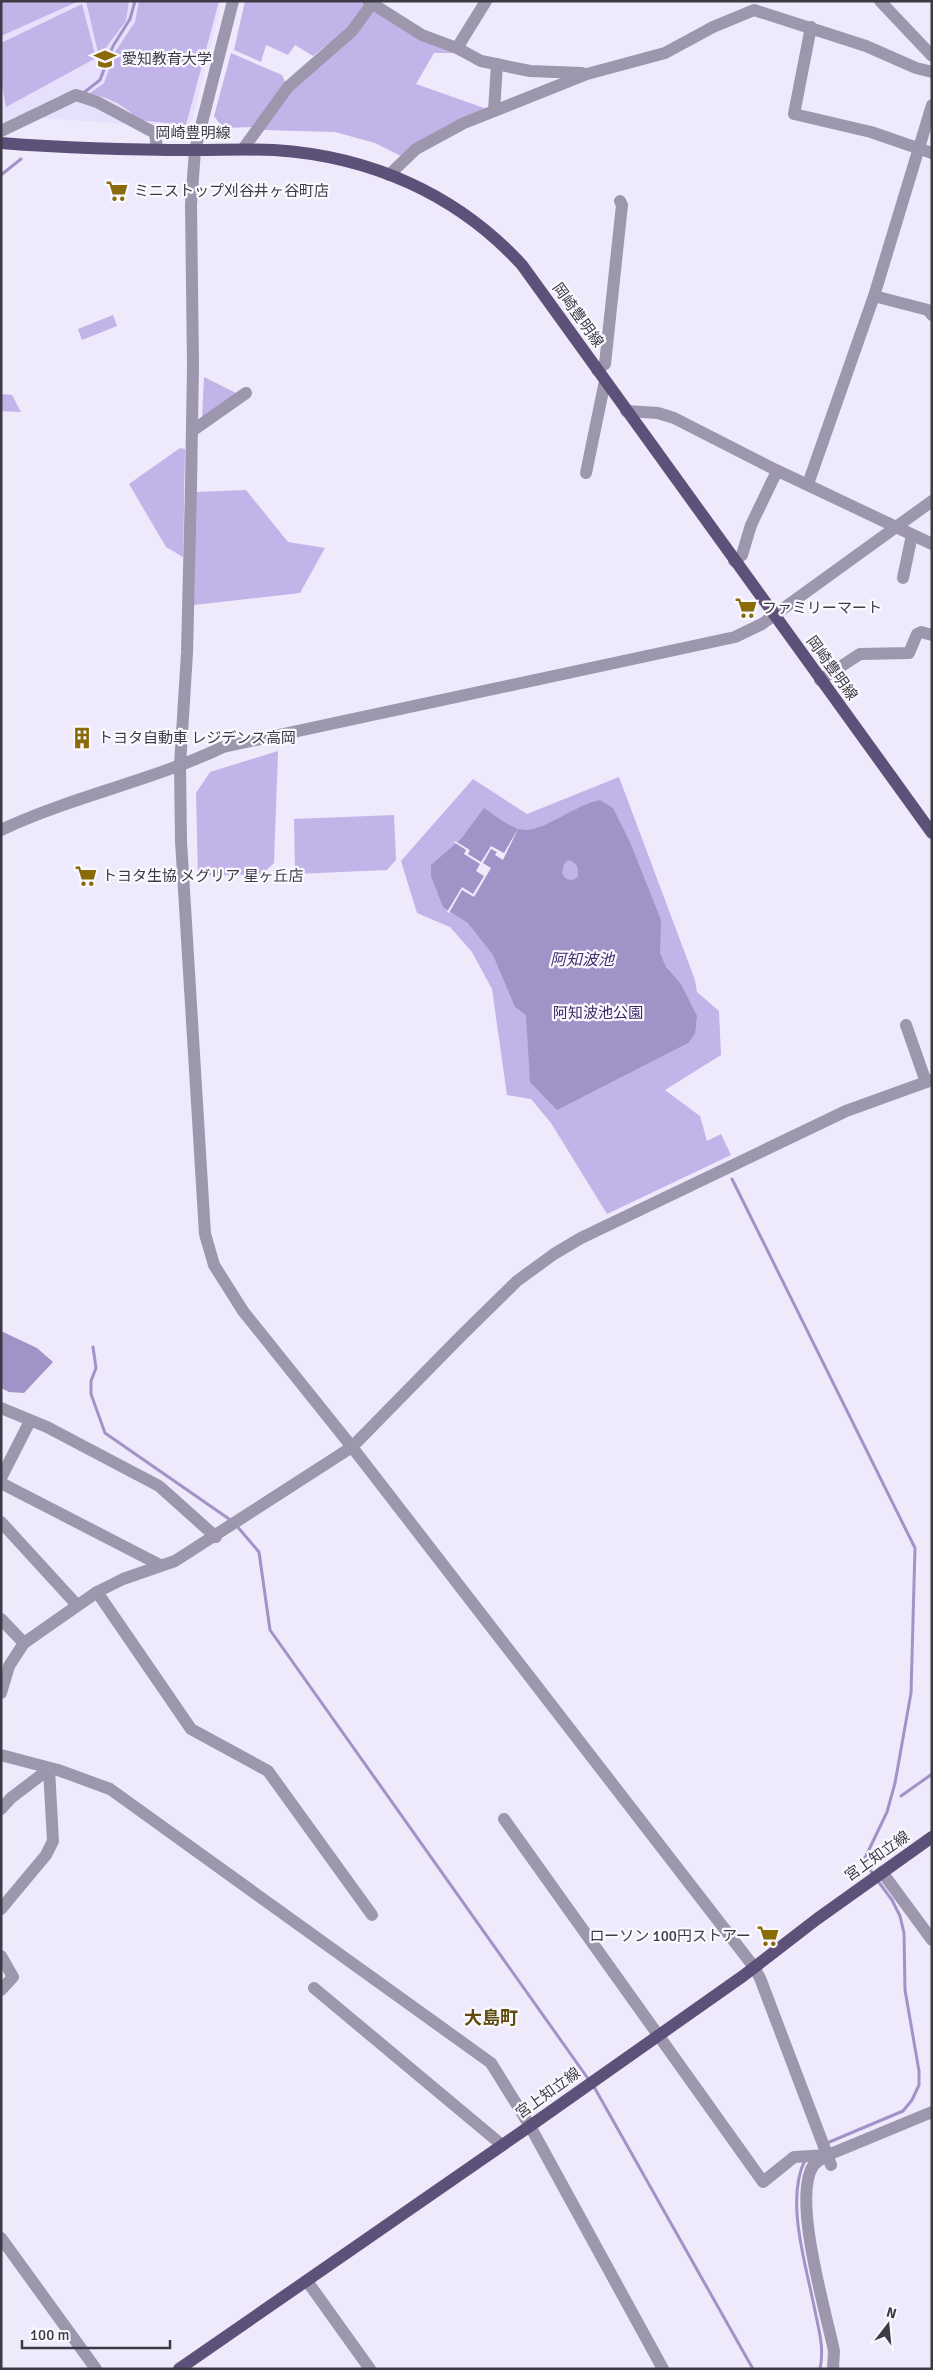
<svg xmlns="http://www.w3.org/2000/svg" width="933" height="2370" font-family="Signika,'Noto Sans JP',sans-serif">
	<rect width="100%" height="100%" fill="#eeeafb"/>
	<polygon fill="#e7e0fc" points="1,1 222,1 190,129 16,116 1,125"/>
	<g fill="#c2b3e9">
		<polygon points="1,1 79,1 1,36"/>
		<polygon points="86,1 129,1 126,21 99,57"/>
		<path d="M139,1h80l-33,124 -48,-5c-11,-14 -31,-24 -49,-26l15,-11 11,-31 20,-30z"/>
		<polygon points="245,1 358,1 365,5 349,27 313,56 295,45 288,55 266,45 261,62 234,50"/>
		<polygon points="82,4 96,58 6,107 1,79 1,43"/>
		<polygon points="373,10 456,53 434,53 416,84 487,109 401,156 375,143 335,132 262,130 293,89"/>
		<polygon points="231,53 282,75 286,84 253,127 223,128 214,116"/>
		<polygon points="113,315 117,326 82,340 78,329"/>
		<polygon points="204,377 238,394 202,418"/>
		<polygon points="1,394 12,395 21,412 1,411"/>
		<polygon points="180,448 185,449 183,557 166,547 129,484"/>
		<polygon points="246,490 288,542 325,548 300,593 194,605 195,492"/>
		<polygon points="278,751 274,863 262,874 198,876 196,793 210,772"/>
		<polygon points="619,777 695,980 697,992 719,1011 721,1055 665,1090 700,1116 707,1141 721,1134 731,1155 607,1214 551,1123 531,1099 507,1095 492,989 472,952 450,927 417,913 401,861 473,779 527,814"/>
		<polygon points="394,815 396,860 387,870 295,874 294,819"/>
	</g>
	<g fill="#a193c7" fill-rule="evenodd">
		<path d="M600,800l13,8 17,34 31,78 -1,33 6,14 15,17 16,32 -2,18 -7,9 -131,67 -27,-28 -4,-67 -11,-8 -22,-52 -25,-32 -25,-16 -12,-31v-11l30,-26 23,-31c11,7 28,22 41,22 19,1 52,-26 75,-30zM568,860c10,3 10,7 10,17l-6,3 -6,-1 -4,-6 2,-9z"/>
		<polygon points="1,1331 37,1348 53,1362 24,1393 9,1392 1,1388"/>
	</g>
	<polygon fill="#eeeafb" points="519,827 503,860 495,855 497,852 491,849 483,863 491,868 474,897 462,890 449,913 447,912 462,887 473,894 484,876 476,871 480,864 464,854 466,850 454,842 455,841 470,850 468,854 481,862 491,846 504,853"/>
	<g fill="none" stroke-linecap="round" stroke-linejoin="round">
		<g stroke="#a193c7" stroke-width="3">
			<polyline points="82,94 100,80 113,46 130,19 135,1"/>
			<polyline points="1,175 21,159"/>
			<polyline points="732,1179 915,1548 911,1693 895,1783 887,1812 865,1858 867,1866 874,1875"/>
			<polyline points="93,1347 96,1368 91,1381 91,1394 105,1433 232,1521"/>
			<polyline points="236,1525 259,1552 270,1630 589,2080"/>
			<polyline points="901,1796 932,1774"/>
			<polyline points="593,2085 753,2369"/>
			<polyline points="827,2143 903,2111 912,2100 919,2085 919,2071 905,1990 904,1933 900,1916 892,1900 878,1881"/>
			<path d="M805,2160c-21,42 3,111 11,156 4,18 8,34 4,53"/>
		</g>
		<g stroke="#9d97ae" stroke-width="12">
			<polyline points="233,1 195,150 191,205 193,366 191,486 187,653 180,765 181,841 205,1234 214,1265 243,1311 352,1447 754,1967 760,1978 831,2165"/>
			<polyline points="368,1 422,35 457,48 481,61 530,71 582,73"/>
			<polyline points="880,1 932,56"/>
			<polyline points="811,27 794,114 871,132 932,153"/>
			<polyline points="457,48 486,1"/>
			<polyline points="494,111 497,64"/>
			<polyline points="1,131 76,95 97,102 155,133 157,149"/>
			<polyline points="243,149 288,87 352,31 374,1"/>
			<polyline points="389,175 416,149 464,123 587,74 665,53 713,27 754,10 866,46 916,68 932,72"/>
			<polyline points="874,296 928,310 932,315"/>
			<polyline points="597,370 605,364 622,205 620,201"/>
			<polyline points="626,411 658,413 674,418 776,470 932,544"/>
			<polyline points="192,431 246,393"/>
			<polyline points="586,473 605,381"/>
			<polyline points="808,484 874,296 932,105"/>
			<polyline points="734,561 742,555 751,525 777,471"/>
			<polyline points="903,578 912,535"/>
			<polyline points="820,680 860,654 909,653 917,634 921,632 932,635"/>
			<path d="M1,830c72,-34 151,-49 222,-83l512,-110 27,-13 170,-123"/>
			<polyline points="906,1025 926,1082"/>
			<polyline points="1,1408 47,1427 159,1486 216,1537"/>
			<polyline points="1,1478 30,1421"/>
			<polyline points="1,1483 160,1565"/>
			<polyline points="1,1522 77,1605"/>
			<polyline points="97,1592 191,1729 268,1771 372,1915"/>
			<polyline points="1,1619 24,1643"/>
			<polyline points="1,1693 9,1666 24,1643 97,1592 123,1579 175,1561 352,1447 460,1337 517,1281 554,1254 581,1238 846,1111 932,1080"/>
			<polyline points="1,1755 58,1770 110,1789 491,2063 530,2126 663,2369"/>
			<polyline points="1,1809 11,1798 49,1769"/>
			<polyline points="504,1819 763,2182 794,2157 828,2155"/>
			<polyline points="882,1872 932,1940"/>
			<polyline points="1,1909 46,1855 53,1841 49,1769"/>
			<polyline points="1,1956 13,1977 1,1990"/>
			<polyline points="314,1988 502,2145"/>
			<polyline points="1,2238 96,2369"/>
			<polyline points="307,2281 370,2369"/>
			<path d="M833,2369l1,-18c-8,-39 -42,-152 -21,-185 4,-5 10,-8 15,-11l104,-43"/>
		</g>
		<g stroke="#5d5179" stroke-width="12">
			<path d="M1,143c64,5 129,7 194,7 26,0 53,-1 79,0 96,6 183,44 248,115l410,568"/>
			<polyline points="179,2369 530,2126 743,1976 817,1919 932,1837"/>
		</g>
	</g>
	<defs>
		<g id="university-bare" transform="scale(1.725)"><path d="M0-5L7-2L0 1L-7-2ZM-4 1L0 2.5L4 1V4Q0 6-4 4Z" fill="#8a6a09" stroke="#faf9ff" stroke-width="2.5" paint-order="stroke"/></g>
		<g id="supermarket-bare" transform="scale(1.725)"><path d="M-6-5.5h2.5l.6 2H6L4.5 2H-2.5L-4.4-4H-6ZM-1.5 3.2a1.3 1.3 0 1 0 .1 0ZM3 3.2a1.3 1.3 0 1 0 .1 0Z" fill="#8a6a09" stroke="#faf9ff" stroke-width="2.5" paint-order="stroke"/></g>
		<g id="building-bare" transform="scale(1.725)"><path d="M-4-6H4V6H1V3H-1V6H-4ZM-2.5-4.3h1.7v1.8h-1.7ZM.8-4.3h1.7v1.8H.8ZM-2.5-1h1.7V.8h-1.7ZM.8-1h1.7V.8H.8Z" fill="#8a6a09" stroke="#faf9ff" stroke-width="2.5" paint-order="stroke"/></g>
	</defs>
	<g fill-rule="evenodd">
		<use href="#university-bare" x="105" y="59"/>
		<use href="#supermarket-bare" x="117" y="191"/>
		<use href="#supermarket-bare" x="746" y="608"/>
		<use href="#building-bare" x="82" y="738"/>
		<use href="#supermarket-bare" x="86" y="876"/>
		<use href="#supermarket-bare" x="768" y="1936"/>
	</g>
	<g text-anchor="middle" stroke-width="4.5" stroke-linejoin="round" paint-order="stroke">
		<g font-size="15" fill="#3d3a45" stroke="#faf9ff" text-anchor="start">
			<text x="122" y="64">愛知教育大学</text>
			<text x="134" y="196">ミニストップ刈谷井ヶ谷町店</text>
			<text x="762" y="613">ファミリーマート</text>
			<text x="98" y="743">トヨタ自動車 レジデンス高岡</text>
			<text x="102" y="881">トヨタ生協 メグリア 星ヶ丘店</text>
			<text x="751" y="1941" text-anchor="end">ローソン 100円ストアー</text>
		</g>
		<g font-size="15" fill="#3d3a45" stroke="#faf9ff">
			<text x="193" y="138">岡崎豊明線</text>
			<text transform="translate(578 315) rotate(54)" y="5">岡崎豊明線</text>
			<text transform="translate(832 668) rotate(54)" y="5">岡崎豊明線</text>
			<text transform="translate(877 1856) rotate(-35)" y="5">宮上知立線</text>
			<text transform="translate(548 2093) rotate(-36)" y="5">宮上知立線</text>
		</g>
		<g font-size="15" fill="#3d2665" stroke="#faf9ff">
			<text x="598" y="1018">阿知波池公園</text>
		</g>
		<g font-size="16" font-style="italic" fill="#452e6e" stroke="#faf9ff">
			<text x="582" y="965">阿知波池</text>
		</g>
		<g font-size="18" font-weight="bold" fill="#604a0d" stroke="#faf9ff">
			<text x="491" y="2024">大島町</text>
		</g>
	</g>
	<rect width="933" height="2370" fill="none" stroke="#3d3a45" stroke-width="5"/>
	<g transform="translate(888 2325) rotate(16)" stroke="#faf9ff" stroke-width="4" paint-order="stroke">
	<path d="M0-4L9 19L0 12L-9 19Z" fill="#3d3a45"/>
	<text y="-8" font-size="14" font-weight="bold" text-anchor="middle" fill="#3d3a45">N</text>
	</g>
	<path d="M22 2340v8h148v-8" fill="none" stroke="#3d3a45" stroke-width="2.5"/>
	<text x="30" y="2340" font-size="15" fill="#3d3a45" stroke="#faf9ff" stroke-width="4" paint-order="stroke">100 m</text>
</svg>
